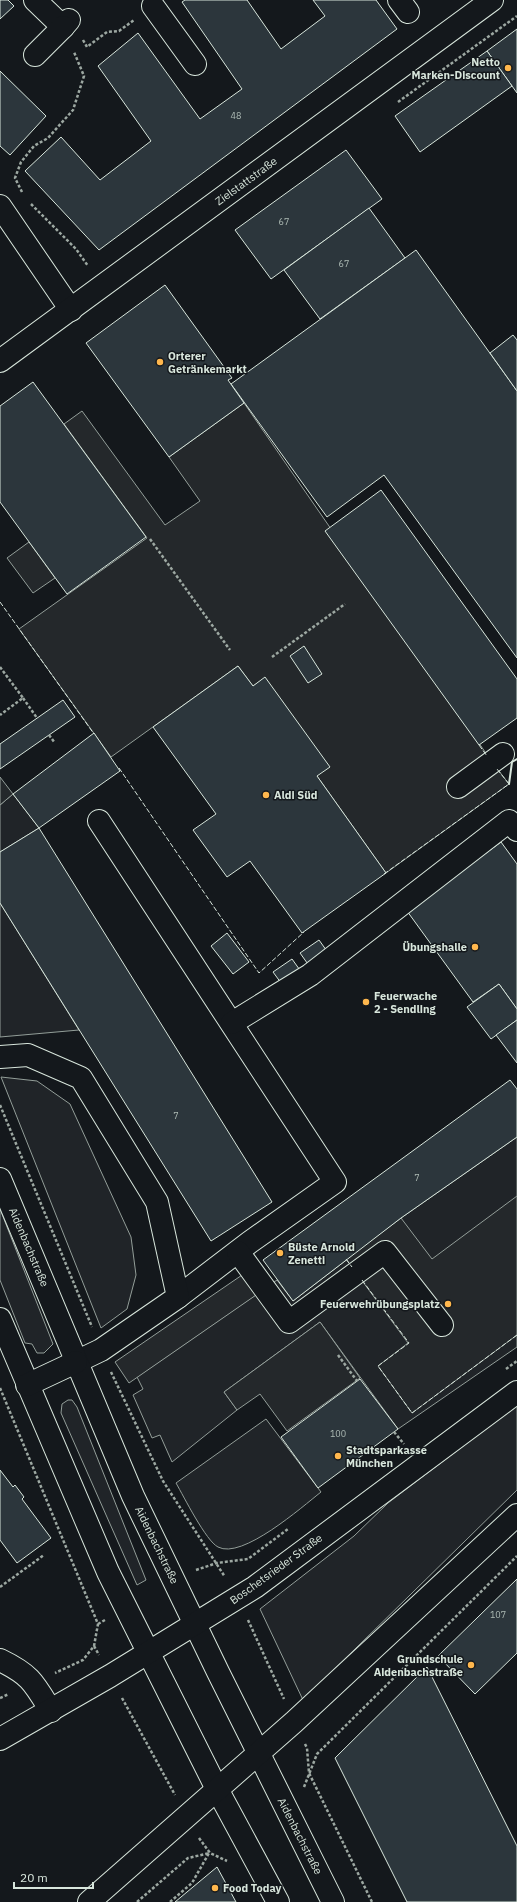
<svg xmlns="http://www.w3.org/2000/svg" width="517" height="1902" font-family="'IBM Plex Sans',sans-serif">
	<rect width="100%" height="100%" fill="#14181c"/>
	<g fill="#202428" stroke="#939e99">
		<polygon points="13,794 39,828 0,852 0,805"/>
		<polygon points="0,903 79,1030 0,1037"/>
		<polygon points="1,1077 37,1081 70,1104 131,1237 136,1275 127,1309 101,1328"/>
		<polygon points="517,1137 517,1347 398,1429 320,1322 224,1392 237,1410 172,1462 160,1435 152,1438 133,1395 143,1389 137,1377 277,1280 293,1301 401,1218"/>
		<polygon points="0,1209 53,1344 44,1353 37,1353 32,1344 25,1343 0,1280"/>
		<polygon points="68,1400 72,1400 77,1407 146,1580 137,1585 61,1413 62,1404"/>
		<polygon points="517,1405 517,1490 303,1700 260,1609 354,1536 388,1503"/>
		<path d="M266,1419l55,73c-19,15 -79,68 -103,55 -12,-6 -34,-50 -42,-64z"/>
	</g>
	<g fill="#24282b" stroke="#939e99">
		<polygon points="244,403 492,762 509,784 386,873 317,776 265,678 253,686 238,666 111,757 19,629 147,538 64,424 82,411 165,525 200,501 169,457"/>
		<polygon points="29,542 55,578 33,593 7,558"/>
		<polygon points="0,777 13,794 0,805"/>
		<polygon points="517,1196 517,1335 412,1413 378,1366 408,1343 346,1259 401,1218 432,1259"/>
		<polygon points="245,1273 259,1293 129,1383 115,1362"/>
		<polygon points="320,1322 360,1378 287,1431 260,1394 237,1410 224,1392"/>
	</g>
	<g fill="#2c363c" stroke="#d8e6dc">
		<polygon points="0,0 8,0 14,6 0,19"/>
		<polygon points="185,0 247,0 281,49 325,16 313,0 376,0 397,29 99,250 25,171 61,137 100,180 151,141 98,66 138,33 200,119 242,89 182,2"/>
		<polygon points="517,29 517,93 487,51"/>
		<polygon points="487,51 512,86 420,152 395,116"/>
		<polygon points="0,71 46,116 10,155 0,146"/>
		<polygon points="346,150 382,199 271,279 235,230"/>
		<polygon points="369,208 405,258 320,319 284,270"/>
		<polygon points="416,250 517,391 517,658 384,475 327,517 231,384"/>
		<polygon points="165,285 232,378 228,380 244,403 169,457 86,343"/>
		<polygon points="513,335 517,340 517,391 490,353"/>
		<polygon points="33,382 146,537 67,594 0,502 0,406"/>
		<polygon points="381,490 517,679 517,718 479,745 325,531"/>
		<polygon points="304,646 322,674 308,683 290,656"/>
		<polygon points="238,666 253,686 265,677 330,767 317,776 386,873 302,933 250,861 227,877 193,830 216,814 153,727"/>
		<polygon points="63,700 75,717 0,769 0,744"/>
		<polygon points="94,733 120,771 39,828 13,794"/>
		<polygon points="39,828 272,1202 211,1241 0,903 0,852"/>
		<polygon points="501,842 517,864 517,1009 499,984 473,1002 407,911"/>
		<polygon points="227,933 249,962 233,974 211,946"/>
		<polygon points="319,940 329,954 310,967 300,953"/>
		<polygon points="292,959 302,973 284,987 273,972"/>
		<polygon points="499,984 517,1009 517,1020 491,1039 467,1007"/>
		<polygon points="517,1020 517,1063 496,1035"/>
		<polygon points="510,1080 517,1089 517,1137 401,1218 293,1301 263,1260"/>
		<polygon points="360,1379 398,1429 318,1488 281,1437"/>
		<polygon points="0,1470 13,1487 15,1485 24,1497 22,1499 51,1538 17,1563 0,1540"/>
		<polygon points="517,1579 517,1653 475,1694 438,1656"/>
		<polygon points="427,1667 517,1846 517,1902 407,1902 335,1758"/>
		<polygon points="217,1867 236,1902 175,1902"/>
	</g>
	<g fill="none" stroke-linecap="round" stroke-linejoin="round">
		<g stroke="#d8e6dc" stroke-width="24">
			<g id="minor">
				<polyline points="35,0 63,27 69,20"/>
				<polyline points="399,0 408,12"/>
				<polyline points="153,6 195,64"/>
				<polyline points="35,55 63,27"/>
				<polyline points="0,206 71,310"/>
				<polyline points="0,361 492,0"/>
				<polyline points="458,787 503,754"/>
				<polyline points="99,821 335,1182 250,1242 178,1297"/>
				<polyline points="232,1023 310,975 509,821 517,830"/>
				<polyline points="0,1057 28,1055 81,1078 157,1202 178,1297 101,1350 76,1362"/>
				<polyline points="238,1252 289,1322 385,1252 442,1325"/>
				<path d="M0,1660c31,15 34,23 51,51"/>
			</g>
		</g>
		<g stroke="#d8e6dc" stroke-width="24">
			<g id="major">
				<polyline points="0,1179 133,1496 218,1672 333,1902"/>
				<polyline points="0,1319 108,1572 217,1789 278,1902"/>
				<polyline points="27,1385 76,1362"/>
				<polyline points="0,1739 110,1676 255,1587 517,1392"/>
				<polyline points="89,1902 294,1722 517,1515"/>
			</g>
		</g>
		<g stroke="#9da8a2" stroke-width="2.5" stroke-dasharray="3 2" stroke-linecap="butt">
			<polyline points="83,40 87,47 107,32 119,31 134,20"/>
			<polyline points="398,102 517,16"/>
			<polyline points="22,192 15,178 21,162 34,146 48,138 73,110 84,76 74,52"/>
			<polyline points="31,204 76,249 88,266"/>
			<polyline points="150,539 230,650"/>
			<polyline points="272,657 345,604"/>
			<polyline points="0,667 23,698 0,715"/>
			<polyline points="23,698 37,718"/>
			<polyline points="49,735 55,743"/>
			<polyline points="0,1105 92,1327"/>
			<polyline points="338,1355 357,1381"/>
			<polyline points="506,1369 517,1361"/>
			<polyline points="111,1372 163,1481 225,1577"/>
			<polyline points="0,1388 98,1624 94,1646 83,1660 55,1673"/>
			<polyline points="394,1432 404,1444"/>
			<polyline points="196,1570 217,1563 248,1559 288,1529"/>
			<polyline points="0,1587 44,1555"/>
			<polyline points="248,1620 284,1699"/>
			<polyline points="98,1624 105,1620"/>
			<polyline points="94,1646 99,1655"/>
			<polyline points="0,1698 9,1694"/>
			<polyline points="122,1698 175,1795"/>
			<polyline points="305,1744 307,1748 309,1773 372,1902"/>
			<polyline points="304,1787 317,1754 517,1556"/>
			<polyline points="199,1838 210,1853 227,1861"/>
			<polyline points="137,1902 188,1858 210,1853"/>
			<polyline points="170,1902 192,1883 209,1853"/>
		</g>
		<use href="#minor" stroke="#14181c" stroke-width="22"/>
		<use href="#major" stroke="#14181c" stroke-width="22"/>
		<g stroke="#d8e6dc" stroke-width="1" stroke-dasharray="5 2" stroke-linecap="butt">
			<polyline points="0,602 94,734"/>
			<polyline points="479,745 487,756"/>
			<polyline points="119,768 259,973 304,932"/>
			<polyline points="384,874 509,784 497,769"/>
			<polyline points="346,1259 352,1267"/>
			<polyline points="362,1280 409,1343 378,1366 412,1413 517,1335"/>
		</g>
		<polyline stroke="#d8e6dc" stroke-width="2" points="509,784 512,762 517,759"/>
	</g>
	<g fill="#ffb74d" stroke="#14181c" stroke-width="1.5">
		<circle cx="508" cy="68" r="4"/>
		<circle cx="160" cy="362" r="4"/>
		<circle cx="266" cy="795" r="4"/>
		<circle cx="475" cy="947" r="4"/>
		<circle cx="366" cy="1002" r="4"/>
		<circle cx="280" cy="1253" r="4"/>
		<circle cx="448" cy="1304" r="4"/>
		<circle cx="338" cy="1456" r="4"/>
		<circle cx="471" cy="1665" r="4"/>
		<circle cx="215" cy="1888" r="4"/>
	</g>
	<g text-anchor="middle" stroke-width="3" stroke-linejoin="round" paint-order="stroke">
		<g font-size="9" fill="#adbab4">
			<text x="236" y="119">48</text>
			<text x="284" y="225">67</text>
			<text x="344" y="267">67</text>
			<text x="176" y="1119">7</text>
			<text x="417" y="1181">7</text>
			<text x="338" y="1437">100</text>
			<text x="498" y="1618">107</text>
		</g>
		<g font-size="11" font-weight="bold" fill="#d8e6dc" stroke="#14181c" text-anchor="start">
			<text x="500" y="66" text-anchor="end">Netto<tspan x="500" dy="13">Marken-Discount</tspan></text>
			<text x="168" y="360">Orterer<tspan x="168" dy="13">Getränkemarkt</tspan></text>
			<text x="274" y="799">Aldi Süd</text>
			<text x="467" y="951" text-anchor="end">Übungshalle</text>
			<text x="374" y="1000">Feuerwache<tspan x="374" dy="13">2 - Sendling</tspan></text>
			<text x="288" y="1251">Büste Arnold<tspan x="288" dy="13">Zenetti</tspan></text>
			<text x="440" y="1308" text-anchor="end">Feuerwehrübungsplatz</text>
			<text x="346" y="1454">Stadtsparkasse<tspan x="346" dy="13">München</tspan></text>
			<text x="463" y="1663" text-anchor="end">Grundschule<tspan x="463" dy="13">Aidenbachstraße</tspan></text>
			<text x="223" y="1892">Food Today</text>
		</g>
		<g font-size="11" fill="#d8e6dc" stroke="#14181c">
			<text transform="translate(246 181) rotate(-36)" y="4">Zielstattstraße</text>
			<text transform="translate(29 1247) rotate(67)" y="4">Aidenbachstraße</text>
			<text transform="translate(157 1545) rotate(64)" y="4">Aidenbachstraße</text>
			<text transform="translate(276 1569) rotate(-36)" y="4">Boschetsrieder Straße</text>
			<text transform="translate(300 1836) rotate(63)" y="4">Aidenbachstraße</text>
		</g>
	</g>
	<path d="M14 1882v6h79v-6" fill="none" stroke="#d8e6dc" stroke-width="2"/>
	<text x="20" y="1882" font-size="12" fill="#d8e6dc" stroke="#14181c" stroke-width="3" paint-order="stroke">20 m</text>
</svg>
